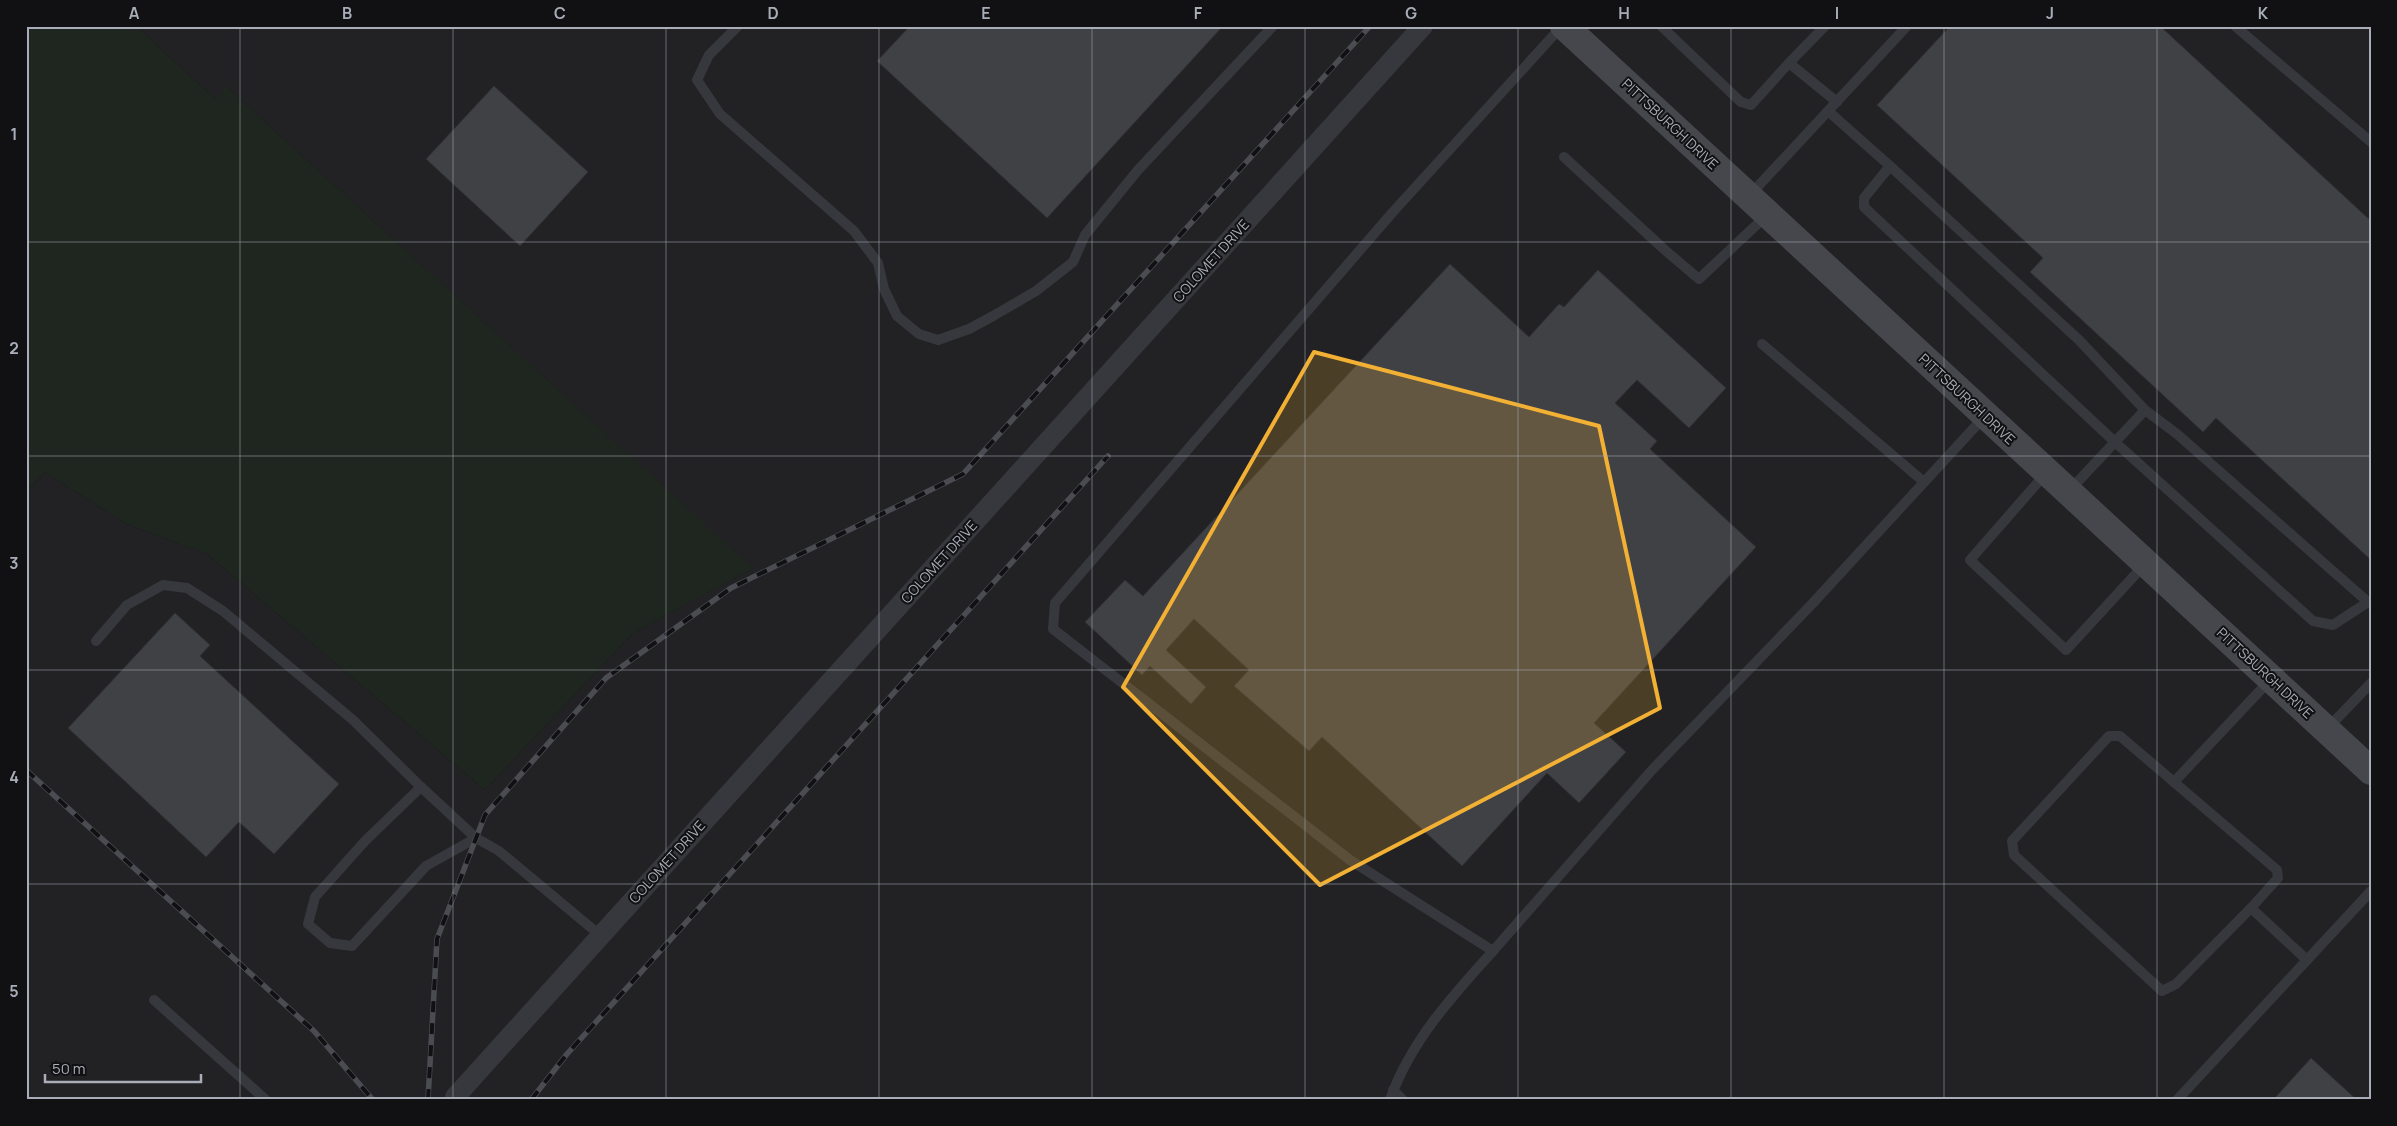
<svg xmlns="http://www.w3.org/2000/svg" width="2397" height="1126" font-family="Manrope,sans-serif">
	<rect width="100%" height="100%" fill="#161618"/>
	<polygon fill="#222225" points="136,26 2371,26 2371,770 2363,780 2371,787 2371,1100 26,1100 26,492 45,472 126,524 207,554 485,790 633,633 752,568 228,88 215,99"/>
	<polygon fill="#1e261f" points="26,26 136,26 215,99 227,87 753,568 633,633 485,790 207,554 126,524 45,472 26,492"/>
	<g fill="#404145" stroke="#303034">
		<polygon points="910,26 1223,26 1047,218 877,61"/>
		<polygon points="1950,26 2160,26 2371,221 2371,560 2216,418 2203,432 2030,272 2043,258 1877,105"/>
		<polygon points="494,86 588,172 520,246 426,159"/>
		<polygon points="1450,264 1529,337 1559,304 1564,307 1598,270 1726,388 1689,428 1637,380 1615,403 1657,441 1650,449 1756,547 1594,723 1626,752 1579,803 1547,773 1462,866 1322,737 1309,751 1234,686 1249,670 1194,619 1166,650 1206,687 1191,704 1150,666 1142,675 1085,622 1125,580 1143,596"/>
		<polygon points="175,613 210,645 200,656 339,784 274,854 239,822 206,857 68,728"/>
		<polygon points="2311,1058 2357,1100 2273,1100"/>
	</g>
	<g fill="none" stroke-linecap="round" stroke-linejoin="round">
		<g stroke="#37383d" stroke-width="10">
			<polyline points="738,26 709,55 697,80 720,114 854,231 878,263 884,289 897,316 919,334 938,340 969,329 993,316 1036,291 1073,262 1085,235 1138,170 1273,26"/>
			<polyline points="1562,26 1392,213 1055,603 1053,629 1350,860 1493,951 1652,770 1812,604 1985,416"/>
			<polyline points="1661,26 1741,102 1751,105 1789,63 1837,102"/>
			<polyline points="2235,26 2371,142"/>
			<polyline points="1789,63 1825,26"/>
			<polyline points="1828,111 1890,166 1864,198 1864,207 2116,443 2313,621 2333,625 2368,602 2371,604"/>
			<polyline points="1564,157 1666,251 1699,279 1767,215"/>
			<polyline points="1890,166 2079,340 2145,410 2177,434 2368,602"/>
			<polyline points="1749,196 1907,26"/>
			<polyline points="1762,344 1924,482"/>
			<polyline points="2047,472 1970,560 2066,650 2145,564"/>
			<polyline points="2069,491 2145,410"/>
			<polyline points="96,641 127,605 163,585 187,588 223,611 353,720 421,787"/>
			<polyline points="2327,729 2371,683"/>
			<polyline points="2174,782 2271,679"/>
			<polyline points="476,838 421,787 365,841 315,897 308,924 330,943 352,946 426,866 476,838 499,851 601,936"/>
			<polyline points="2251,908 2278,878 2277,870 2120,736 2109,736 2012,841 2014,855 2162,991 2176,984 2251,908 2307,960"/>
			<polyline points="154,1000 266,1100"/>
			<polyline points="1393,1090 1403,1100"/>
			<path d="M1390,1100c20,-58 63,-105 103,-149"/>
			<polyline points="2177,1100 2371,891"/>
		</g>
		<polyline stroke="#37383d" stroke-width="20" points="455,1097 1423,26"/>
		<polyline stroke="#45474d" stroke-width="28" points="1564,26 2371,771"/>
		<g stroke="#4a4c52" stroke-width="5.5">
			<g id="rail">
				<polyline points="26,770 314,1031 373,1100"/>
				<polyline points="428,1100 437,939 485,815 606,678 731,588 963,474 1370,26"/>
				<polyline points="531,1100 567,1054 1108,456"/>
			</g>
		</g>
		<use href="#rail" stroke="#111113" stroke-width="4" stroke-dasharray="11" stroke-linecap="butt"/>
	</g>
	<path fill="#f2b134" fill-opacity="0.2" stroke="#f2b134" stroke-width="4" stroke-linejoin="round" d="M1314,352l285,74 61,282 -340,177 -197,-198z"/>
	<path fill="none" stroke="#a8adb8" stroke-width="1" stroke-opacity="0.55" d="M240,26v1074M453,26v1074M666,26v1074M879,26v1074M1092,26v1074M1305,26v1074M1518,26v1074M1731,26v1074M1944,26v1074M2157,26v1074M26,242h2345M26,456h2345M26,670h2345M26,884h2345"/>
	<g text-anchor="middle" stroke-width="4" stroke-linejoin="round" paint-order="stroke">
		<g font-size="14" fill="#a8adb8" stroke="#111113">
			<text transform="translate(1670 124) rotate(43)" y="5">PITTSBURGH DRIVE</text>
			<text transform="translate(1211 261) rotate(-48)" y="5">COLOMET DRIVE</text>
			<text transform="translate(1967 399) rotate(43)" y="5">PITTSBURGH DRIVE</text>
			<text transform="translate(939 562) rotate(-48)" y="5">COLOMET DRIVE</text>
			<text transform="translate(2265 673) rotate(43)" y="5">PITTSBURGH DRIVE</text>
			<text transform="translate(667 862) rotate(-48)" y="5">COLOMET DRIVE</text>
		</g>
	</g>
	<rect width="2397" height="1126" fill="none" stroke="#111113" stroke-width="55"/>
	<path d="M45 1074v8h156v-8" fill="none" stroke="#a8adb8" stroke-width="2.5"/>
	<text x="52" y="1074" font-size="15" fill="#a8adb8" stroke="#111113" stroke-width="4" paint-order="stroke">50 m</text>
	<rect x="28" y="28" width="2342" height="1070" fill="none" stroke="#a8adb8" stroke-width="2"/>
	<g font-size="16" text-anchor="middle" font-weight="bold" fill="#a8adb8">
		<text x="134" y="19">A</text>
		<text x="347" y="19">B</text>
		<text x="560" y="19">C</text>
		<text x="773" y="19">D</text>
		<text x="986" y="19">E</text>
		<text x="1198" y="19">F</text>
		<text x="1411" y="19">G</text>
		<text x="1624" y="19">H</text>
		<text x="1837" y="19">I</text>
		<text x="2050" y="19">J</text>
		<text x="2263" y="19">K</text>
		<text x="14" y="140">1</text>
		<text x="14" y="354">2</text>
		<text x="14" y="569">3</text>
		<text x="14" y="783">4</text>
		<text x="14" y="997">5</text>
	</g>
</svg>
